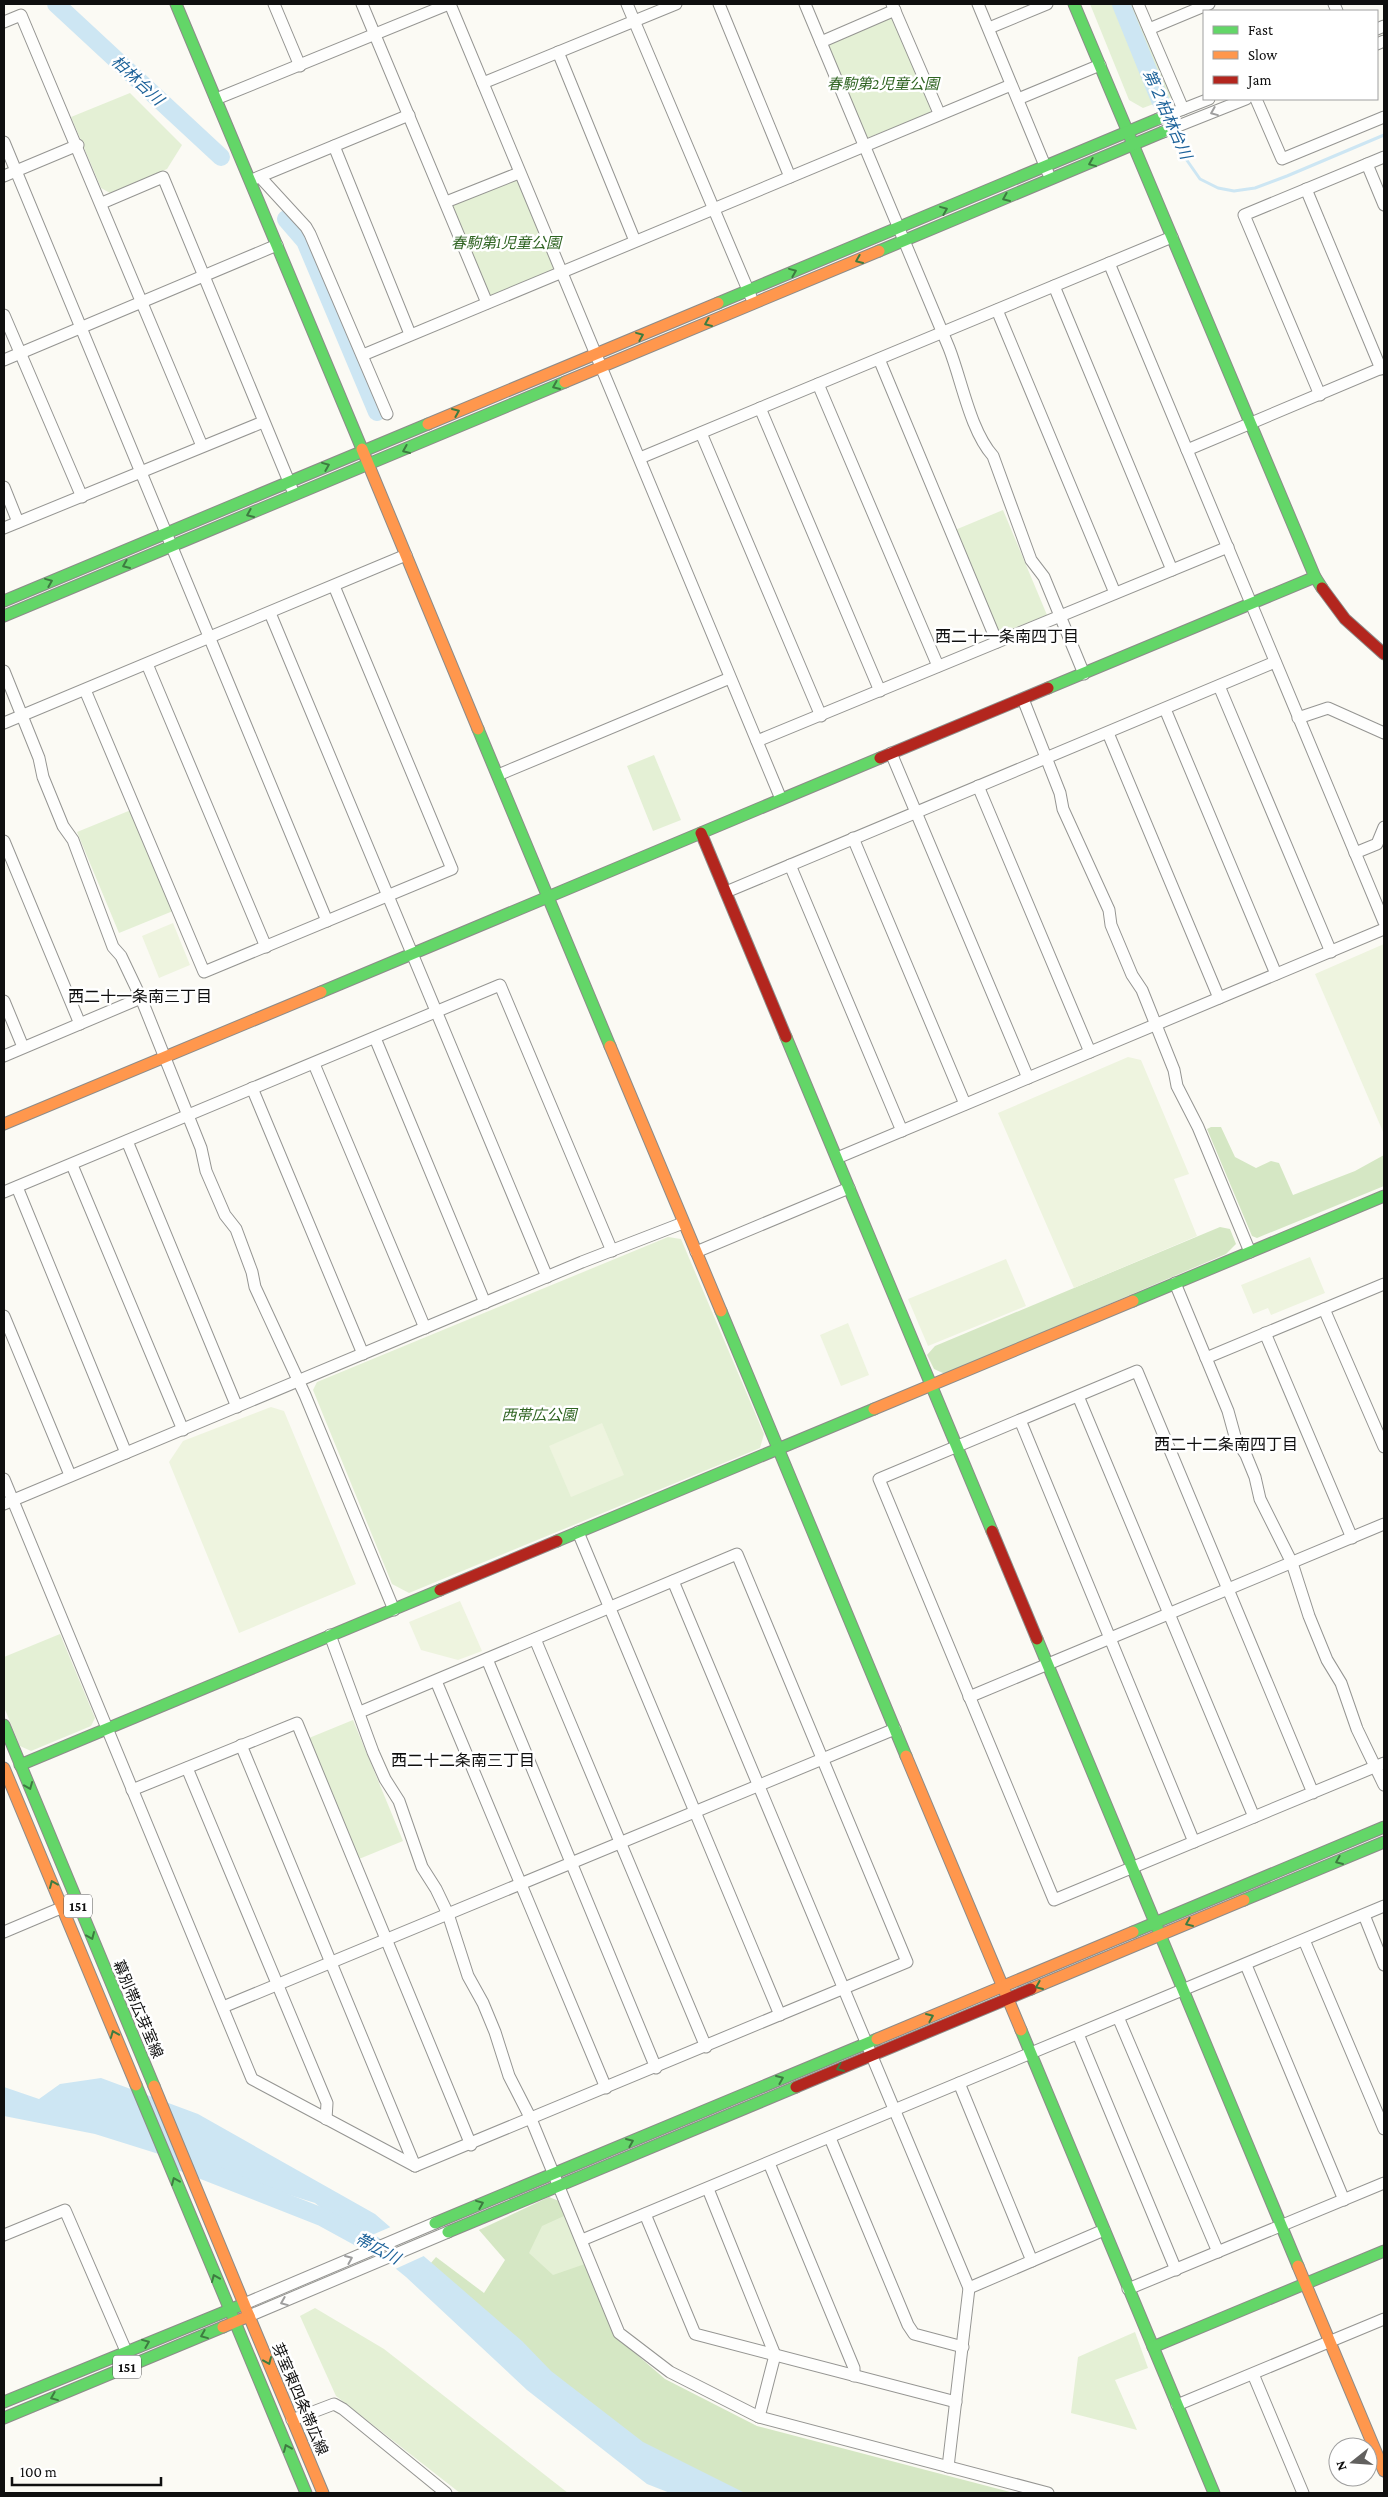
<svg xmlns="http://www.w3.org/2000/svg" width="1388" height="2497" font-family="'Crimson Pro','Noto Sans JP',serif">
	<rect width="100%" height="100%" fill="#fbfaf4"/>
	<g fill="#e4f0d5">
		<polygon points="1090,4 1134,4 1172,97 1143,108 1129,100"/>
		<polygon points="888,16 895,20 932,106 930,113 867,138 864,136 828,48 831,43"/>
		<polygon points="130,93 182,145 167,169 110,193 101,188 71,117"/>
		<polygon points="519,179 554,267 553,271 488,297 452,204 511,180"/>
		<polygon points="1003,510 1047,615 999,634 955,530"/>
		<polygon points="654,755 681,820 653,831 627,766"/>
		<polygon points="131,810 173,911 119,933 77,832"/>
		<polygon points="668,1237 681,1239 764,1434 760,1448 409,1593 392,1584 313,1390 317,1382"/>
		<polygon points="60,1634 95,1718 91,1726 31,1751 20,1746 4,1707 4,1657"/>
		<polygon points="353,1720 403,1841 359,1859 309,1738"/>
		<polygon points="559,2201 614,2335 479,2230"/>
		<polygon points="315,2308 384,2349 568,2493 460,2493 336,2396 300,2316"/>
		<polygon points="1135,2332 1148,2368 1115,2380 1137,2430 1071,2413 1078,2357"/>
	</g>
	<g fill="#d5e7c4">
		<polygon points="1211,1127 1221,1127 1235,1157 1256,1168 1271,1161 1279,1163 1293,1195 1355,1171 1384,1155 1384,1186 1257,1238 1252,1236 1207,1129"/>
		<polygon points="1220,1227 1230,1229 1236,1244 1226,1254 945,1374 934,1369 927,1355 935,1346"/>
		<polygon points="549,2197 559,2201 564,2216 542,2226 529,2253 553,2275 585,2264 614,2335 665,2379 757,2426 1014,2493 727,2493 652,2457 425,2270 436,2257 484,2293 505,2260 479,2230"/>
	</g>
	<g fill="#eef4df">
		<polygon points="173,923 190,965 159,978 142,936"/>
		<polygon points="1384,944 1384,1134 1315,974"/>
		<polygon points="1128,1057 1141,1060 1189,1174 1174,1179 1197,1236 1074,1288 998,1113"/>
		<polygon points="1310,1257 1325,1293 1271,1315 1268,1308 1253,1314 1241,1285"/>
		<polygon points="1006,1259 1026,1306 928,1346 908,1299"/>
		<polygon points="848,1323 869,1375 841,1386 820,1335"/>
		<polygon points="271,1407 284,1411 356,1584 239,1633 169,1462 183,1441"/>
		<polygon points="602,1423 624,1475 571,1497 549,1446"/>
		<polygon points="460,1601 482,1651 458,1660 421,1650 409,1622"/>
	</g>
	<polygon fill="#cde6f3" points="101,2078 198,2114 375,2214 522,2341 551,2371 643,2442 745,2493 670,2493 647,2484 527,2390 406,2277 315,2203 95,2134 4,2116 4,2087 39,2099 60,2084"/>
	<polygon fill="#fbfaf4" points="393,2226 426,2255 393,2270 358,2241"/>
	<g fill="none" stroke-linecap="round" stroke-linejoin="round">
		<g stroke="#cde6f3" stroke-width="3">
			<polyline points="1160,100 1165,112"/>
			<polyline points="1168,118 1186,159 1200,179 1218,188 1234,191 1255,188 1287,176 1384,135"/>
		</g>
		<g stroke="#cde6f3" stroke-width="18">
			<polyline points="56,4 221,157"/>
			<polyline points="1121,4 1160,100"/>
			<polyline points="286,219 305,241 377,412"/>
			<polyline points="177,2160 322,2217 375,2246"/>
		</g>
		<g stroke="#959592" stroke-width="13">
			<g id="street">
				<polyline points="274,4 300,66"/>
				<polyline points="362,4 487,303"/>
				<polyline points="450,4 781,799"/>
				<polyline points="627,4 751,297"/>
				<polyline points="719,4 790,177"/>
				<path d="M805,4l144,344c13,33 21,82 44,108l38,104 13,17 40,97"/>
				<polyline points="892,4 939,113"/>
				<polyline points="978,4 1048,173"/>
				<polyline points="1138,4 1183,109"/>
				<polyline points="1334,4 1337,11"/>
				<polyline points="4,22 21,15 202,446"/>
				<polyline points="989,28 1047,4"/>
				<polyline points="1149,29 1209,4"/>
				<polyline points="1377,29 1384,26"/>
				<polyline points="821,42 895,10"/>
				<polyline points="1377,44 1384,41"/>
				<polyline points="558,52 635,241"/>
				<polyline points="483,83 676,4"/>
				<polyline points="216,99 449,4"/>
				<polyline points="1018,99 1100,65"/>
				<polyline points="1256,99 1282,159 1384,117"/>
				<polyline points="1158,119 1209,99"/>
				<polyline points="1163,132 1246,99"/>
				<polyline points="4,142 327,921"/>
				<polyline points="334,146 410,334"/>
				<polyline points="1367,164 1384,205"/>
				<polyline points="4,176 78,145"/>
				<polyline points="261,178 306,227 310,234 387,414"/>
				<polyline points="254,179 409,115"/>
				<polyline points="1306,189 1381,369"/>
				<polyline points="446,202 519,173"/>
				<polyline points="102,203 163,177 292,489"/>
				<polyline points="1109,263 1384,922"/>
				<polyline points="1054,286 1172,570"/>
				<polyline points="997,310 1115,593"/>
				<polyline points="4,315 82,497"/>
				<polyline points="363,355 1011,85"/>
				<polyline points="879,359 997,642"/>
				<polyline points="4,360 277,245"/>
				<polyline points="818,384 938,666"/>
				<polyline points="1320,395 1244,215 1384,157"/>
				<polyline points="760,408 880,691"/>
				<polyline points="701,433 821,716"/>
				<polyline points="1187,450 1384,367"/>
				<polyline points="640,458 1172,237"/>
				<polyline points="4,487 18,522"/>
				<polyline points="4,528 263,422"/>
				<polyline points="270,613 547,1277"/>
				<polyline points="147,664 266,947"/>
				<polyline points="4,671 39,758 43,777 63,826 73,840 113,947 121,956 141,998 201,1148 206,1171 225,1215 236,1229 252,1272 255,1287 305,1395 394,1610"/>
				<polyline points="1219,686 1331,952"/>
				<polyline points="85,690 204,972 452,869 334,586"/>
				<polyline points="1023,699 1060,793 1063,809 1109,910 1111,925 1132,975 1142,990 1174,1070 1177,1086 1198,1127 1250,1252"/>
				<polyline points="1165,709 1276,974"/>
				<polyline points="1298,718 1328,708 1384,733"/>
				<polyline points="4,723 406,555"/>
				<polyline points="1108,733 1219,998"/>
				<polyline points="757,741 1228,547"/>
				<polyline points="891,753 1028,1078"/>
				<polyline points="498,775 730,678"/>
				<polyline points="978,786 1090,1052"/>
				<polyline points="853,838 965,1104"/>
				<polyline points="4,841 80,1024"/>
				<polyline points="1355,853 1377,844 1384,827"/>
				<polyline points="790,865 902,1131"/>
				<polyline points="726,892 1275,662"/>
				<polyline points="4,1001 23,1047"/>
				<polyline points="375,1038 485,1303"/>
				<polyline points="4,1056 141,998"/>
				<polyline points="314,1064 425,1328"/>
				<polyline points="252,1088 363,1354"/>
				<polyline points="127,1141 237,1407"/>
				<polyline points="837,1158 1384,929"/>
				<polyline points="72,1165 183,1430"/>
				<polyline points="17,1187 126,1453"/>
				<polyline points="4,1192 500,985 612,1251"/>
				<polyline points="696,1252 849,1188"/>
				<polyline points="1175,1283 1228,1411 1236,1440 1246,1455 1255,1477 1260,1499 1292,1563 1309,1616 1327,1660 1341,1683 1357,1729 1384,1785"/>
				<polyline points="1324,1309 1384,1447"/>
				<polyline points="4,1316 70,1475"/>
				<polyline points="1265,1333 1352,1538"/>
				<polyline points="1206,1358 1384,1284"/>
				<polyline points="1078,1396 1254,1817"/>
				<polyline points="1020,1420 1194,1842"/>
				<polyline points="4,1479 252,2079 415,2166 907,1962 737,1554 360,1712"/>
				<polyline points="4,1504 582,1262 683,1223"/>
				<polyline points="578,1532 780,2015"/>
				<polyline points="673,1581 969,2288 948,2467"/>
				<polyline points="330,1635 373,1752 385,1779 399,1801 422,1867 436,1889 448,1914 468,1976 483,2003 495,2032 509,2076 531,2119 619,2333 670,2372 759,2417 1048,2493"/>
				<polyline points="535,1639 706,2047"/>
				<polyline points="487,1659 656,2068"/>
				<polyline points="436,1681 606,2088"/>
				<polyline points="969,1697 1384,1524"/>
				<polyline points="241,1745 415,2166"/>
				<polyline points="187,1768 327,2103 326,2119"/>
				<polyline points="132,1790 297,1723 471,2145"/>
				<path d="M1313,1793l-176,-422 -258,108 175,421c110,-46 220,-92 330,-137"/>
				<polyline points="1364,1915 1384,1965"/>
				<polyline points="4,1932 68,1905"/>
				<polyline points="1304,1940 1384,2129"/>
				<polyline points="1246,1965 1344,2200"/>
				<polyline points="223,2007 895,1729"/>
				<polyline points="1118,2017 1218,2252"/>
				<polyline points="1078,2034 1176,2270"/>
				<polyline points="959,2083 1032,2261"/>
				<polyline points="830,2138 908,2325 914,2334 963,2347"/>
				<polyline points="769,2163 854,2368 854,2376"/>
				<polyline points="708,2189 775,2355 759,2417"/>
				<polyline points="645,2214 695,2334 956,2402"/>
				<polyline points="4,2235 65,2210 126,2351"/>
				<polyline points="582,2240 1384,1906"/>
				<polyline points="969,2288 1104,2230"/>
				<polyline points="1128,2289 1384,2183"/>
				<polyline points="244,2304 435,2223"/>
				<polyline points="249,2316 448,2232"/>
				<polyline points="1253,2374 1303,2493"/>
				<polyline points="1177,2405 1384,2319"/>
				<polyline points="292,2420 334,2404 343,2409 446,2493"/>
			</g>
		</g>
		<g stroke="#8c8b89" stroke-width="13">
			<g id="fast">
				<polyline points="176,4 362,449"/>
				<polyline points="1074,4 1315,577 1322,588"/>
				<polyline points="879,251 1163,132"/>
				<polyline points="718,303 1158,119"/>
				<polyline points="4,601 428,424"/>
				<polyline points="4,616 565,382"/>
				<polyline points="1048,688 1315,577"/>
				<polyline points="478,729 610,1046"/>
				<polyline points="321,992 880,758"/>
				<polyline points="786,1037 992,1531"/>
				<polyline points="1133,1301 1384,1196"/>
				<polyline points="721,1311 906,1756"/>
				<polyline points="557,1541 874,1409"/>
				<polyline points="1037,1639 1298,2266"/>
				<polyline points="4,1725 154,2086"/>
				<polyline points="20,1765 440,1590"/>
				<polyline points="1244,1900 1384,1842"/>
				<polyline points="1133,1932 1384,1827"/>
				<polyline points="1021,2030 1214,2493"/>
				<polyline points="136,2085 235,2322"/>
				<polyline points="435,2223 877,2039"/>
				<polyline points="448,2232 796,2087"/>
				<polyline points="235,2322 306,2493"/>
				<polyline points="1153,2347 1384,2251"/>
				<polyline points="4,2402 239,2306"/>
				<polyline points="4,2418 223,2327"/>
			</g>
		</g>
		<g stroke="#8c8b89" stroke-width="13">
			<g id="slow">
				<polyline points="565,382 879,251"/>
				<polyline points="428,424 718,303"/>
				<polyline points="362,449 478,729"/>
				<polyline points="610,1046 721,1311"/>
				<polyline points="4,1124 321,992"/>
				<polyline points="874,1409 1133,1301"/>
				<polyline points="906,1756 1021,2030"/>
				<polyline points="4,1768 136,2085"/>
				<polyline points="1031,1989 1244,1900"/>
				<polyline points="877,2039 1133,1932"/>
				<polyline points="154,2086 249,2316 223,2327"/>
				<polyline points="1298,2266 1384,2471"/>
				<polyline points="249,2316 323,2493"/>
			</g>
		</g>
		<g stroke="#8c8b89" stroke-width="13">
			<g id="jam">
				<polyline points="1322,588 1345,619 1384,654"/>
				<polyline points="880,758 1048,688"/>
				<polyline points="701,833 786,1037"/>
				<polyline points="992,1531 1037,1639"/>
				<polyline points="440,1590 557,1541"/>
				<polyline points="796,2087 1031,1989"/>
			</g>
		</g>
		<use href="#street" stroke="#fefefd" stroke-width="11"/>
		<use href="#fast" stroke="#63d668" stroke-width="11"/>
		<use href="#slow" stroke="#ff974d" stroke-width="11"/>
		<use href="#jam" stroke="#b3261e" stroke-width="11"/>
	</g>
	<defs><path id="oneway-chevron" d="M-2-3.5L2.5 0L-2 3.5" fill="none" stroke-width="1.6" stroke-linecap="round" stroke-linejoin="round" transform="scale(1.25)"/></defs>
	<g stroke="#9e9e9e">
		<use href="#oneway-chevron" transform="translate(1214 112) rotate(158)"/>
		<use href="#oneway-chevron" transform="translate(349 2259) rotate(-23)"/>
		<use href="#oneway-chevron" transform="translate(284 2302) rotate(158)"/>
	</g>
	<g stroke="#3d7c40">
		<use href="#oneway-chevron" transform="translate(1092 163) rotate(158)"/>
		<use href="#oneway-chevron" transform="translate(1006 198) rotate(157)"/>
		<use href="#oneway-chevron" transform="translate(944 210) rotate(-22)"/>
		<use href="#oneway-chevron" transform="translate(859 260) rotate(157)"/>
		<use href="#oneway-chevron" transform="translate(793 272) rotate(-22)"/>
		<use href="#oneway-chevron" transform="translate(708 323) rotate(157)"/>
		<use href="#oneway-chevron" transform="translate(640 336) rotate(-22)"/>
		<use href="#oneway-chevron" transform="translate(556 386) rotate(157)"/>
		<use href="#oneway-chevron" transform="translate(456 412) rotate(-23)"/>
		<use href="#oneway-chevron" transform="translate(406 450) rotate(157)"/>
		<use href="#oneway-chevron" transform="translate(326 466) rotate(-22)"/>
		<use href="#oneway-chevron" transform="translate(250 514) rotate(157)"/>
		<use href="#oneway-chevron" transform="translate(126 565) rotate(157)"/>
		<use href="#oneway-chevron" transform="translate(49 582) rotate(-22)"/>
		<use href="#oneway-chevron" transform="translate(29 1786) rotate(68)"/>
		<use href="#oneway-chevron" transform="translate(1339 1861) rotate(157)"/>
		<use href="#oneway-chevron" transform="translate(53 1884) rotate(-113)"/>
		<use href="#oneway-chevron" transform="translate(1189 1923) rotate(157)"/>
		<use href="#oneway-chevron" transform="translate(91 1936) rotate(67)"/>
		<use href="#oneway-chevron" transform="translate(1039 1986) rotate(157)"/>
		<use href="#oneway-chevron" transform="translate(930 2017) rotate(-23)"/>
		<use href="#oneway-chevron" transform="translate(114 2034) rotate(-112)"/>
		<use href="#oneway-chevron" transform="translate(840 2068) rotate(157)"/>
		<use href="#oneway-chevron" transform="translate(780 2079) rotate(-23)"/>
		<use href="#oneway-chevron" transform="translate(630 2142) rotate(-23)"/>
		<use href="#oneway-chevron" transform="translate(175 2181) rotate(-113)"/>
		<use href="#oneway-chevron" transform="translate(480 2204) rotate(-22)"/>
		<use href="#oneway-chevron" transform="translate(215 2278) rotate(-113)"/>
		<use href="#oneway-chevron" transform="translate(204 2335) rotate(158)"/>
		<use href="#oneway-chevron" transform="translate(146 2343) rotate(-22)"/>
		<use href="#oneway-chevron" transform="translate(268 2361) rotate(67)"/>
		<use href="#oneway-chevron" transform="translate(54 2397) rotate(158)"/>
		<use href="#oneway-chevron" transform="translate(287 2448) rotate(-113)"/>
	</g>
	<g text-anchor="middle" stroke-width="5" stroke-linejoin="round" paint-order="stroke">
		<g fill="#fff" stroke="#575757" stroke-width="1">
			<rect x="64" y="1894.5" width="28" height="23" rx="4"/>
			<rect x="113" y="2355.5" width="28" height="23" rx="4"/>
		</g>
		<g font-size="14" font-weight="bold" fill="#0f0f0f">
			<text x="78" y="1911">151</text>
			<text x="127" y="2372">151</text>
		</g>
		<g font-size="15" font-style="italic" fill="#2f6422" stroke="#fff">
			<text x="883" y="89">春駒第2児童公園</text>
			<text x="506" y="248">春駒第1児童公園</text>
			<text x="539" y="1420">西帯広公園</text>
		</g>
		<g font-size="15" fill="#0f0f0f" stroke="#fff">
			<text transform="translate(138 2009) rotate(67)" y="5">幕別帯広芽室線</text>
			<text transform="translate(300 2399) rotate(67)" y="5">芽室東四条帯広線</text>
		</g>
		<g font-size="16" font-style="italic" fill="#1e639a" stroke="#fff">
			<text transform="translate(138 80) rotate(43)" y="6">柏林台川</text>
			<text transform="translate(1168 114) rotate(66)" y="6">第２柏林台川</text>
			<text transform="translate(378 2248) rotate(28)" y="6">帯広川</text>
		</g>
		<g font-size="16" fill="#0f0f0f" stroke="#fff">
			<text x="1007" y="642">西二十一条南四丁目</text>
			<text x="140" y="1002">西二十一条南三丁目</text>
			<text x="1226" y="1450">西二十二条南四丁目</text>
			<text x="463" y="1766">西二十二条南三丁目</text>
		</g>
	</g>
	<rect width="1388" height="2497" fill="none" stroke="#0f0f0f" stroke-width="10"/>
	<rect x="1203" y="10" width="175" height="90" fill="#ffffff" stroke="#9f9f9f"/>
	<rect x="1213" y="26" width="25" height="8" fill="#63d668" stroke="#9f9f9f"/>
	<text x="1248" y="35" font-size="15" fill="#0f0f0f">Fast</text>
	<rect x="1213" y="51" width="25" height="8" fill="#ff974d" stroke="#9f9f9f"/>
	<text x="1248" y="60" font-size="15" fill="#0f0f0f">Slow</text>
	<rect x="1213" y="76" width="25" height="8" fill="#b3261e" stroke="#9f9f9f"/>
	<text x="1248" y="85" font-size="15" fill="#0f0f0f">Jam</text>
	<g transform="translate(1353 2462) rotate(253)"><circle r="24" fill="#ffffff" stroke="#9f9f9f"/>
	<path d="M0-4L9 19L0 12L-9 19Z" fill="#62615f"/>
	<text y="-8" font-size="14" font-weight="bold" text-anchor="middle" fill="#0f0f0f">N</text>
	</g>
	<path d="M12 2477v8h149v-8" fill="none" stroke="#0f0f0f" stroke-width="2.5"/>
	<text x="20" y="2477" font-size="15" fill="#0f0f0f" stroke="#ffffff" stroke-width="4" paint-order="stroke">100 m</text>
</svg>
